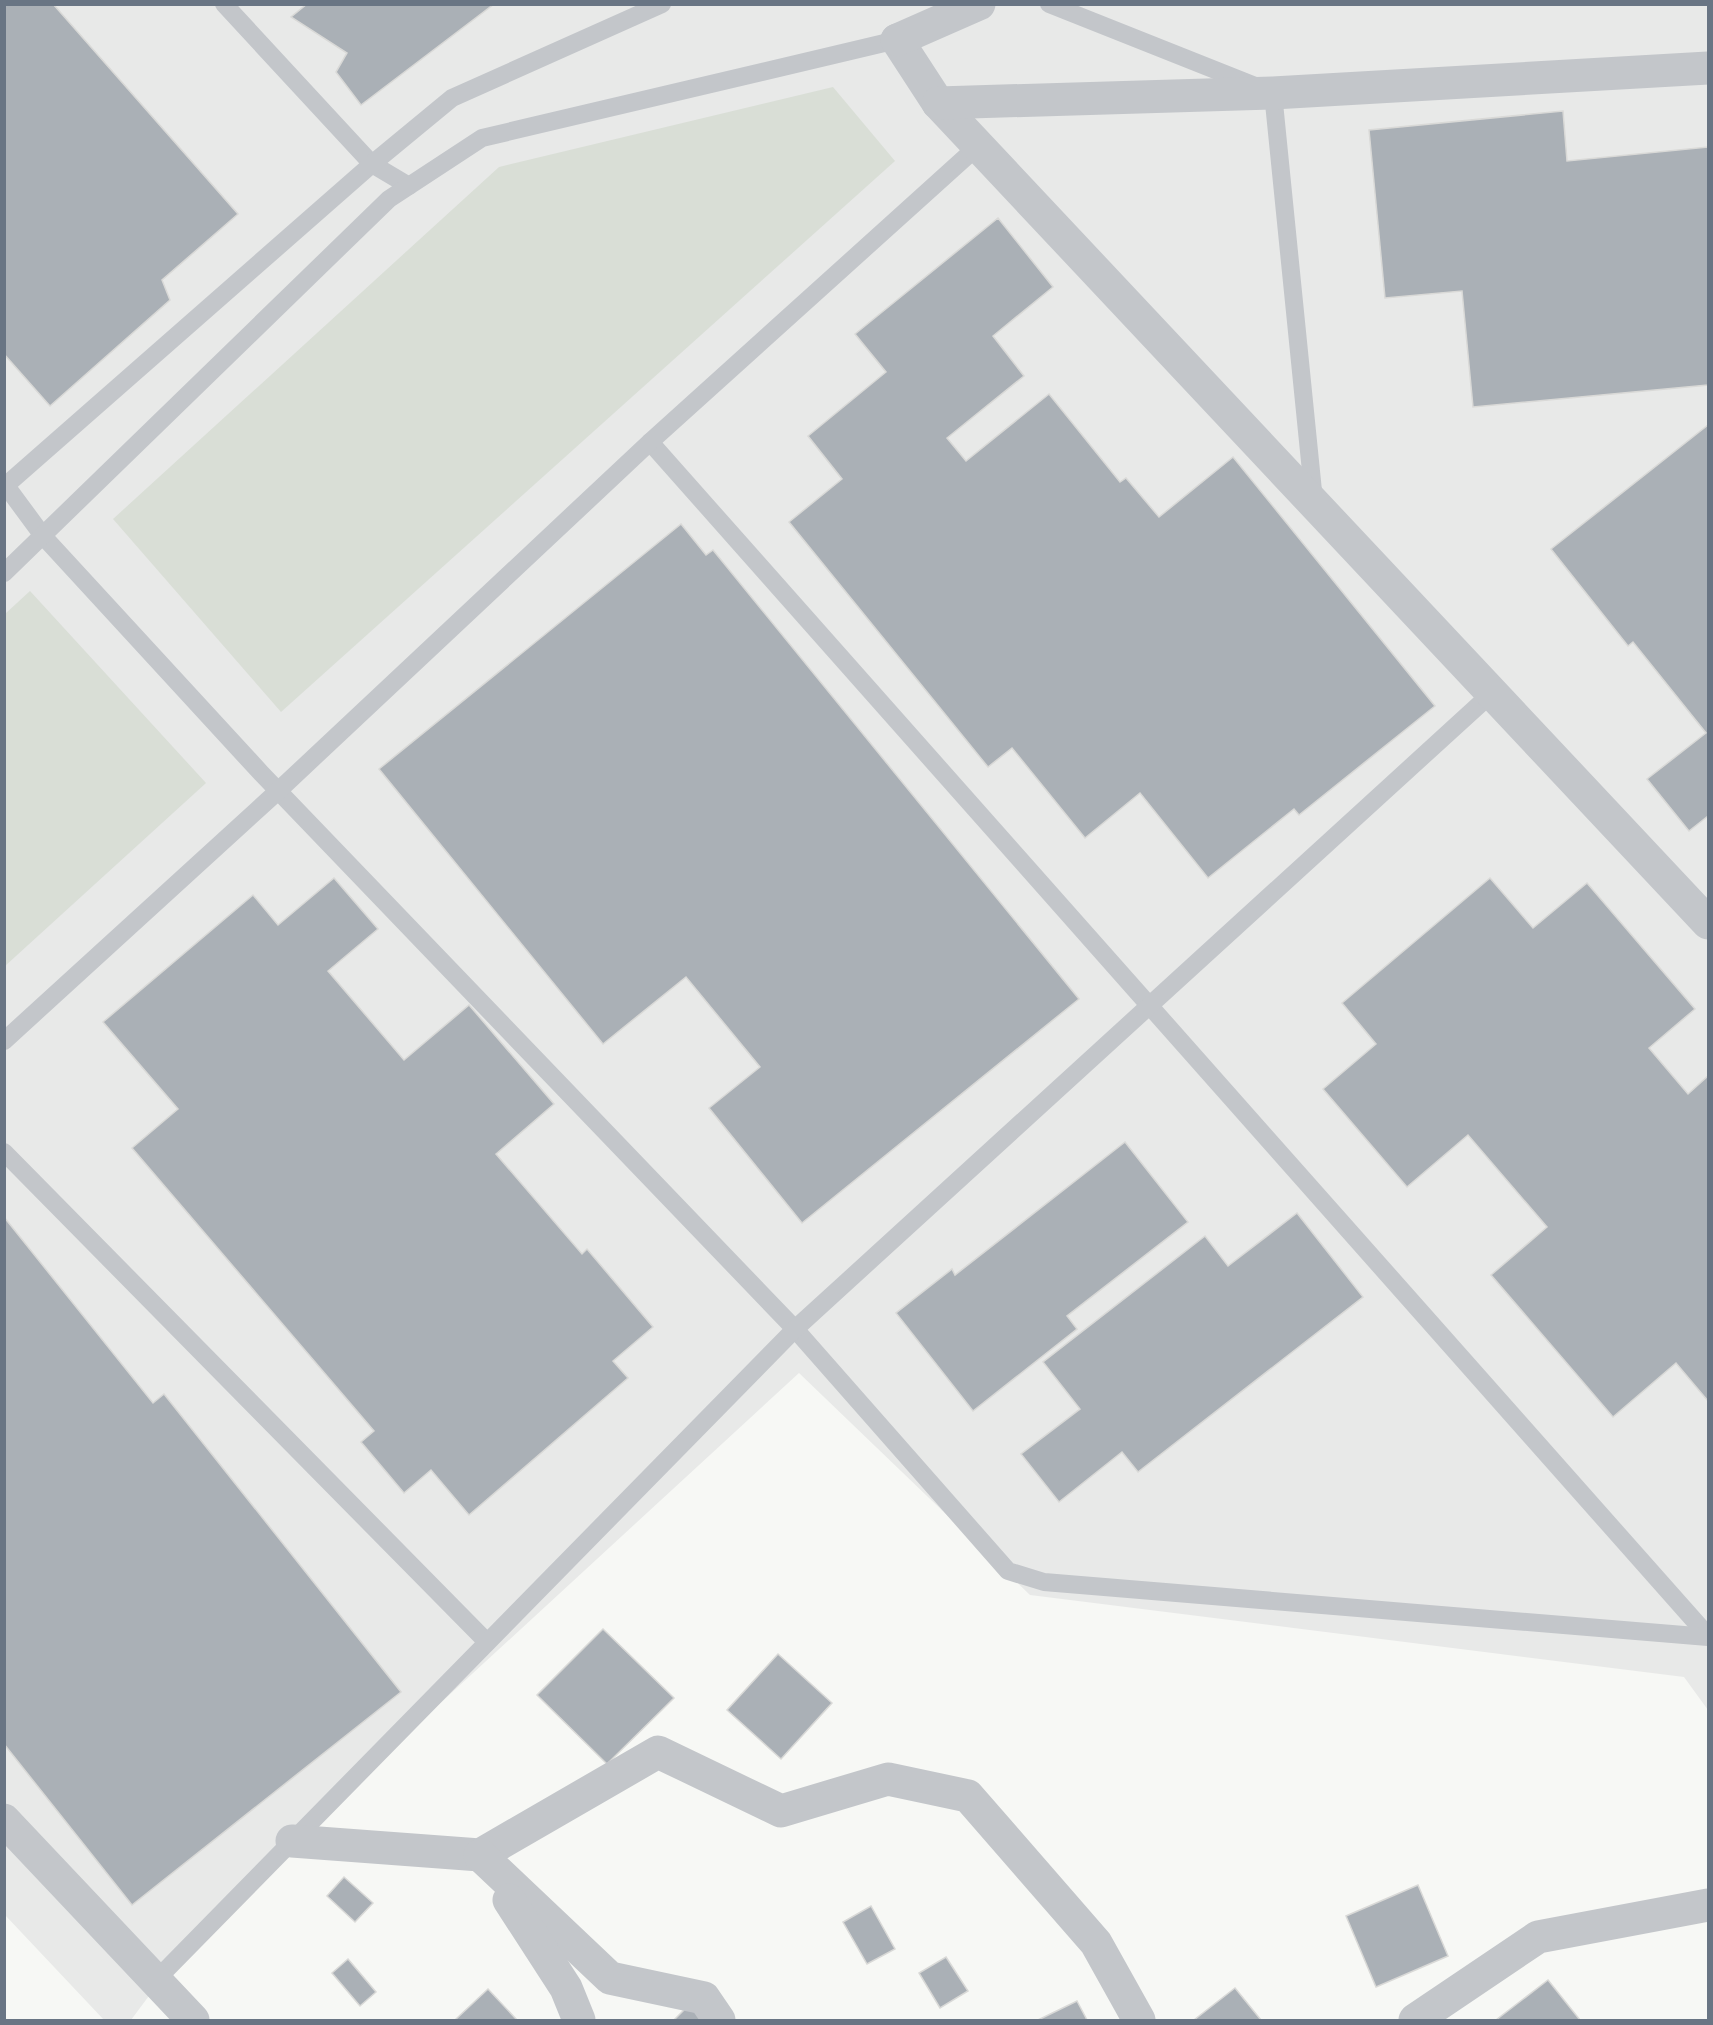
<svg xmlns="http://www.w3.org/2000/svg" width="1713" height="2025" font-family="'Asap Condensed',sans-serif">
	<rect width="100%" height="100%" fill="#f7f8f5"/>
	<polygon fill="#e8e9e8" points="5,5 1708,5 1708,1710 1684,1677 1030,1595 799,1373 207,1918 131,2020 104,2020 5,1915"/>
	<g fill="#d9ded6">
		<polygon points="833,87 895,161 281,712 113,519 499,167"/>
		<polygon points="30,591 206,783 5,966 5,614"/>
	</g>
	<g fill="#aab0b6" stroke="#d9d9d7" stroke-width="1.5">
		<polygon points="4,4 53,4 238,214 162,280 170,300 50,406 4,354"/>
		<polygon points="307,4 494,4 361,105 336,72 347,53 291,17"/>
		<polygon points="1563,111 1567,161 1708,147 1708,385 1473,407 1462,291 1385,298 1369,130"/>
		<polygon points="998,218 1053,287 993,336 1024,376 947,438 966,461 1049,394 1120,482 1126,478 1159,517 1233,457 1435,706 1299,815 1294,809 1208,878 1140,793 1085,838 1012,748 988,767 789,522 842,479 808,436 886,372 855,334"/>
		<polygon points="1708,425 1708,816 1689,831 1647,779 1706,733 1633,642 1628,646 1551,549"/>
		<polygon points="681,524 706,555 713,550 1079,999 802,1223 709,1108 760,1067 686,977 603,1044 379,769"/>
		<polygon points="334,878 378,929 328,971 404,1060 469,1005 554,1104 496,1154 582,1254 587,1249 653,1327 613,1361 628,1378 469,1515 431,1470 404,1493 361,1442 374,1431 132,1148 178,1109 103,1022 253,895 278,925"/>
		<polygon points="1490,878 1533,928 1587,883 1695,1009 1649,1048 1688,1094 1708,1076 1708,1401 1676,1363 1613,1417 1491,1275 1547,1227 1468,1135 1407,1187 1323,1089 1376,1044 1342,1003"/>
		<polygon points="1125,1142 1188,1222 1067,1316 1077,1329 973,1411 896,1313 952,1269 955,1275"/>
		<polygon points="1297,1213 1363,1297 1138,1472 1122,1452 1059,1502 1021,1454 1080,1409 1043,1362 1205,1236 1228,1266"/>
		<polygon points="4,1217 153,1403 164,1394 401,1692 132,1905 4,1744"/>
		<polygon points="603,1629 674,1698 607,1764 537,1695"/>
		<polygon points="778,1654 832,1703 781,1759 727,1710"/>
		<polygon points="344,1877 373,1903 355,1922 327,1896"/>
		<polygon points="1418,1885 1448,1956 1376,1987 1346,1916"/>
		<polygon points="871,1906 895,1949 867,1964 843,1922"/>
		<polygon points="946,1957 968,1991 940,2008 919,1973"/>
		<polygon points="348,1959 376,1992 360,2006 332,1973"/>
		<polygon points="1548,1980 1580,2020 1496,2020"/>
		<polygon points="1235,1988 1261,2020 1194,2020"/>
		<polygon points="488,1989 517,2020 455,2020"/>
		<polygon points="1077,2001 1087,2020 1038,2020"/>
		<polygon points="691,2003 709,2020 674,2020"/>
	</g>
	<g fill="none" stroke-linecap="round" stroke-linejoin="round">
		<g stroke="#c3c6ca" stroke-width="18">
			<polyline points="224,4 372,164 409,186"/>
			<polyline points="1049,4 1273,93 1314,501"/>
			<polyline points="650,442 1708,1636"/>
			<polyline points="4,483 43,536 261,773 795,1329 1008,1571 1044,1582 1708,1637"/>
			<polyline points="4,487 372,164 452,98 662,4"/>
			<polyline points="4,573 389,199 482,138 897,40"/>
			<polyline points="4,1041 278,791 650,442 978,146"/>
			<polyline points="4,1152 487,1642"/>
			<polyline points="155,1981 795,1329 1492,693"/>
		</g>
		<g stroke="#c3c6ca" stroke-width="33">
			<polyline points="897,40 938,103 1708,923"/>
			<polyline points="292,1841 480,1855 658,1752 781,1811 888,1779 968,1796 1096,1943 1139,2020"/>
			<polyline points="480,1855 610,1978 704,1998 719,2020"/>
			<polyline points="509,1900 566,1988 579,2020"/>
			<polyline points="1415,2020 1538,1937 1708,1905"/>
		</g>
		<g stroke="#c3c6ca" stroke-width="33">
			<polyline points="897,40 979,4"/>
			<polyline points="938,103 1273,93 1708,68"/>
			<polyline points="4,1820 193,2020"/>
		</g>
	</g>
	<rect width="1713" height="2025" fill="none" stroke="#697584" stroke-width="12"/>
</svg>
